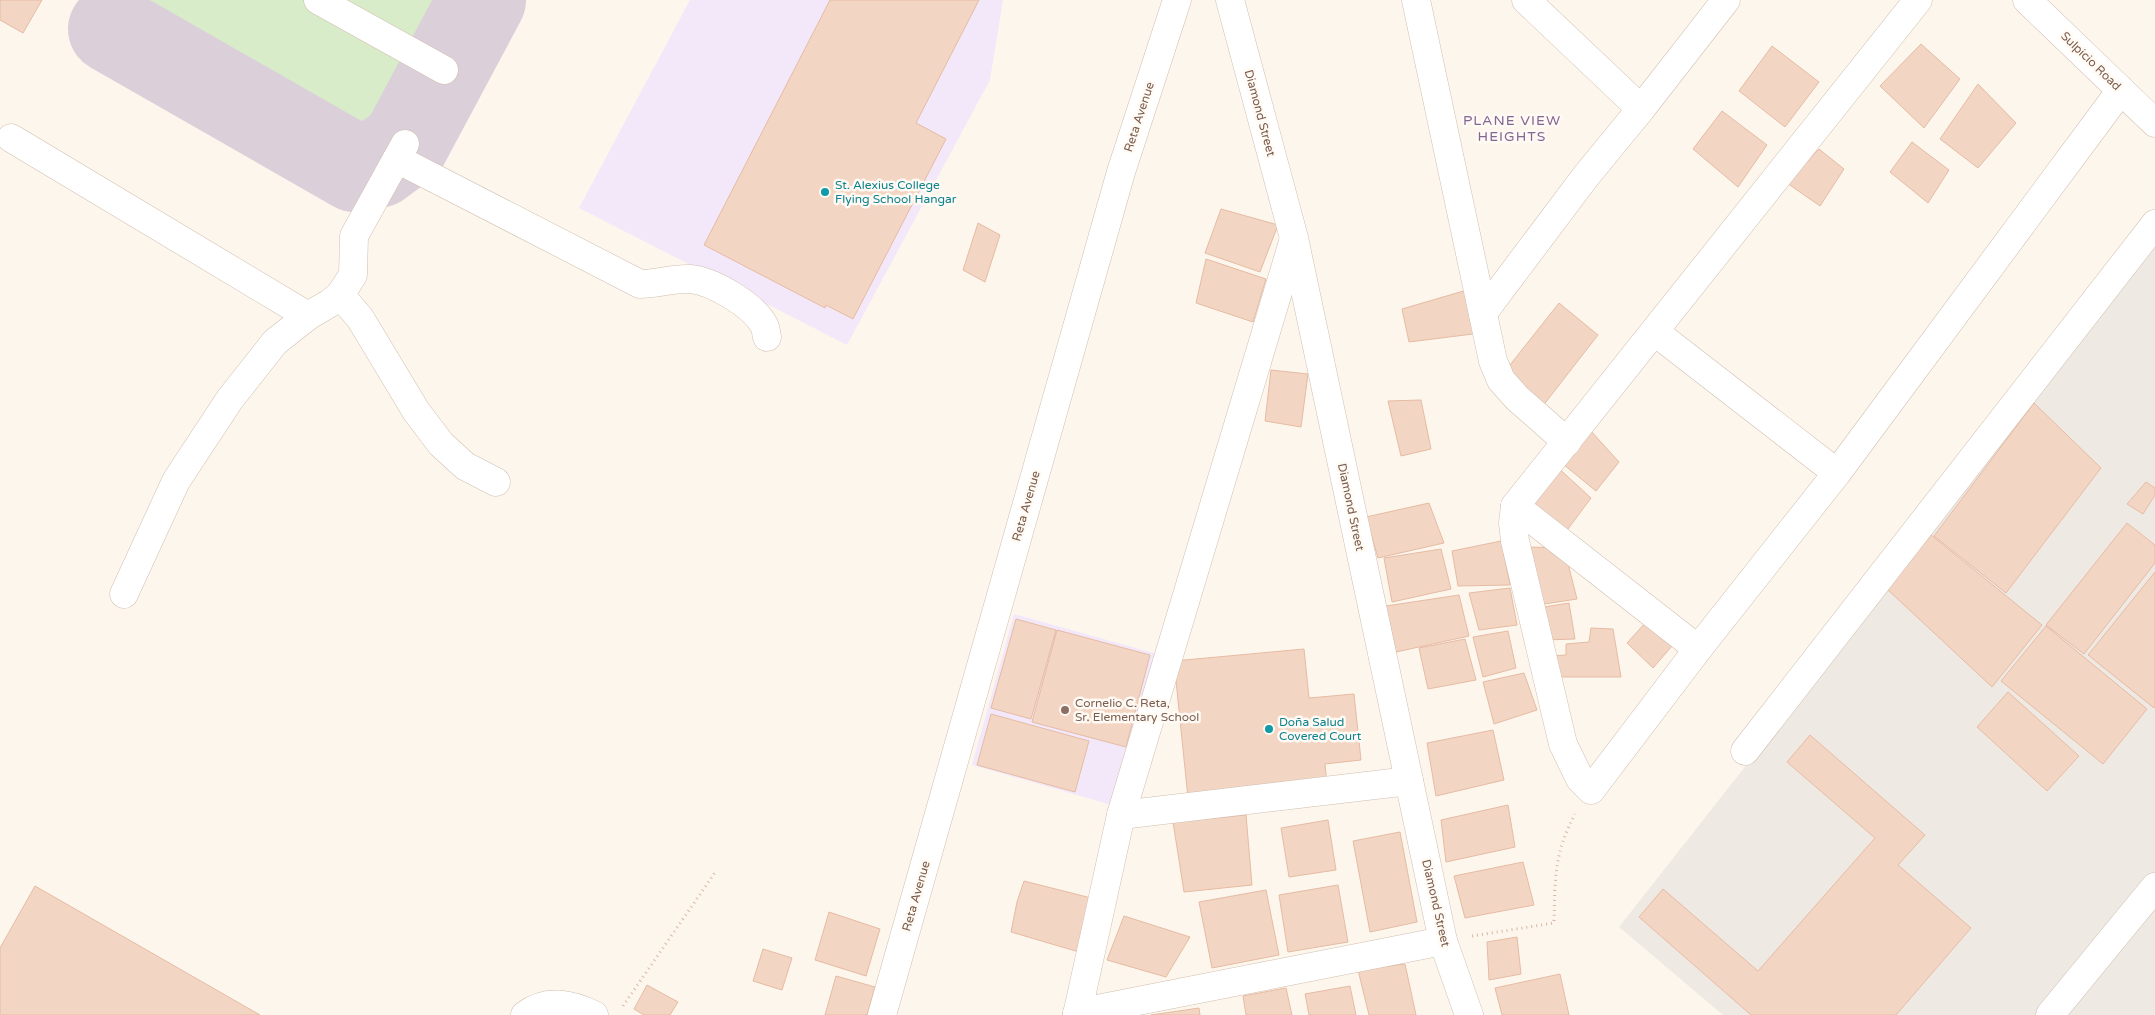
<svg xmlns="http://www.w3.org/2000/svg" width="2155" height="1015" font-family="'Varela Round',sans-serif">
	<rect width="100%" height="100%" fill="#fdf6ec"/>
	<polygon fill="#efe9e4" points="2155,245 2155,1015 1723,1015 1619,927"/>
	<g fill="#f3e8fa">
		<polygon points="690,0 1003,0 990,80 847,345 579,208"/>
		<polygon points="1014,614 1157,654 1115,806 972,765"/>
	</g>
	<polygon fill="#d8ecc9" points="129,0 447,0 373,139 356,147 338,143 130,26 126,4"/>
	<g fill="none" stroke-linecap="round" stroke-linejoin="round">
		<polyline stroke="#dbcfda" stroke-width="88" points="112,29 355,168 378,164 405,144 482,0"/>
	</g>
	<g fill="#f3d5c3" stroke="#e6bba3">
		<polygon points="0,0 42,0 23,33 0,20"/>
		<polygon points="830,0 979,0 916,123 946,139 853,319 826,305 825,308 704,245"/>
		<polygon points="1921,44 1960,79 1924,128 1880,86"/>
		<polygon points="1772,46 1819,82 1785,127 1739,91"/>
		<polygon points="1978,84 2016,123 1978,168 1940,139"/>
		<polygon points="1722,111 1767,145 1738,187 1693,149"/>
		<polygon points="1912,142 1949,170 1928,203 1890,172"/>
		<polygon points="1819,149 1844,169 1820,206 1787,183"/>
		<polygon points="1221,209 1278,225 1260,272 1205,253"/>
		<polygon points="978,223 1000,235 985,282 963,270"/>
		<polygon points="1206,259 1266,279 1253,322 1196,303"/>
		<polygon points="1467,290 1481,333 1409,342 1402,309"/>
		<polygon points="1559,303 1598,335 1542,407 1506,370"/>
		<polygon points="1271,370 1308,374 1301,427 1265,421"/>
		<polygon points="1421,400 1431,449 1401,456 1388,401"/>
		<polygon points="2034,403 2101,468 2006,593 1934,536"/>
		<polygon points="1590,430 1619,462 1596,491 1563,464"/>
		<polygon points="1554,464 1591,498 1562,537 1521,504"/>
		<polygon points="2146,482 2155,488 2155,495 2143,514 2127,504"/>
		<polygon points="1429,503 1444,543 1378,558 1366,517"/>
		<polygon points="2127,523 2155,545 2155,563 2084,654 2046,625"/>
		<polygon points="1931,535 2042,625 1992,687 1887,589"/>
		<polygon points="1501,541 1510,585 1458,586 1452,551"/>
		<polygon points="1528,547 1564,548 1577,599 1538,605"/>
		<polygon points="1441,549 1451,589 1392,602 1384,558"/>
		<polygon points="2155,572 2155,706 2154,708 2088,655"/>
		<polygon points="1510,588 1517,625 1479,630 1469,593"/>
		<polygon points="1459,595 1469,636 1396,652 1386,606"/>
		<polygon points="1569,603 1575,639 1544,640 1538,608"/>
		<polygon points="1016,619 1056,630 1031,719 991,708"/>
		<polygon points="1647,621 1672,646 1653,668 1627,643"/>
		<polygon points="2046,626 2147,709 2103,764 2001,681"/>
		<polygon points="1591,628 1613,629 1621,677 1557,677 1551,656 1566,655 1566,644 1589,642"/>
		<polygon points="1057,630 1150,655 1126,747 1032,722"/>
		<polygon points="1508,631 1516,668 1483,677 1473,637"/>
		<polygon points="1465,639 1476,680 1428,689 1419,648"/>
		<polygon points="1304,649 1309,698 1354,694 1361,760 1325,764 1327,785 1188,798 1174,661"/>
		<polygon points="1524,673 1537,710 1494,724 1483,682"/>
		<polygon points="2008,692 2079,756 2047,791 1977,727"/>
		<polygon points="991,714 1089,741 1075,792 977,765"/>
		<polygon points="1493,730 1504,780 1436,796 1427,743"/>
		<polygon points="1810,735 1925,835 1898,865 1971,928 1896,1015 1751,1015 1639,917 1663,889 1758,971 1875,838 1787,762"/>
		<polygon points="1508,805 1515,847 1446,862 1441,820"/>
		<polygon points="1246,815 1252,885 1184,892 1173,822"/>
		<polygon points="1328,820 1336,870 1289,877 1281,828"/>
		<polygon points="1400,832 1417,922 1370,932 1353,841"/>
		<polygon points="1523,862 1534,905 1465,918 1454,876"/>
		<polygon points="1024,881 1091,898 1079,952 1011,932 1017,902"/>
		<polygon points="1338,885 1348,942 1288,952 1279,895"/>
		<polygon points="35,886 260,1015 0,1015 0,948"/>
		<polygon points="1266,890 1279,955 1212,968 1199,902"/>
		<polygon points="829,912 880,929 866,976 815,960"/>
		<polygon points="1124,916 1190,937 1166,977 1107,960"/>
		<polygon points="1517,937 1521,974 1489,980 1487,942"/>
		<polygon points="763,949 792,958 782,990 753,981"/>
		<polygon points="1405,964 1416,1015 1369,1015 1358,970"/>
		<polygon points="1560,974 1569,1015 1502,1015 1495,988"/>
		<polygon points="836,976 875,987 867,1015 825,1015"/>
		<polygon points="647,985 678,1002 670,1015 644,1015 634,1009"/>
		<polygon points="1350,986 1356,1015 1309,1015 1305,994"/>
		<polygon points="1286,988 1292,1015 1246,1015 1243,996"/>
		<polygon points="1199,1008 1200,1015 1151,1015"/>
	</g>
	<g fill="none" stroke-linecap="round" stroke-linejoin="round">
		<g stroke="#d1beb0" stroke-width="29">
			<g id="minor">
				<polyline points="318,0 444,70"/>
				<polyline points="1230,0 1294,238 1443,941 1469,1015"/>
				<polyline points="1416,0 1493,361 1501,380 1517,398 1567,442"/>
				<polyline points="1526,0 1641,109"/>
				<polyline points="1918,0 1515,506 1513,523 1515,541 1563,744 1580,779 1591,790 1698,649 1837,473 2121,90"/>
				<polyline points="2027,0 2155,123"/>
				<polyline points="11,138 308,316"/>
				<path d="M397,159l243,125c17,0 33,-6 50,-5 23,2 63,26 74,46 2,3 2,8 3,12"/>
				<polyline points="340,295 360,318 416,411 441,444 465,466 496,482"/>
				<polyline points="1483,313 1586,176 1641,109 1726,0"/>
				<polyline points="1655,332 1837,473"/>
				<polyline points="1515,506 1698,649"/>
				<polyline points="124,594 176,481 230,399 275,342 308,316 330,303 340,295 353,275 354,236 405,144"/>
				<polyline points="1745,751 2155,224"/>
				<polyline points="1121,815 1409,781"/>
				<polyline points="1077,1013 1443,941"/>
				<path d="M525,1015c22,-17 46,-11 69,0"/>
				<polyline points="882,1015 1121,172 1177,0"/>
				<polyline points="1077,1015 1121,815 1293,242"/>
				<polyline points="2050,1015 2155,887"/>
			</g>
		</g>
		<g stroke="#d9b8a5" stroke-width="3" stroke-dasharray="1 4" stroke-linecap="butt">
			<path d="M1472,936l82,-13c1,-44 0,-70 21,-109"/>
			<polyline points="623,1006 716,871"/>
		</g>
		<use href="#minor" stroke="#fff" stroke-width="28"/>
	</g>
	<g fill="#0f9aa8" stroke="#fffaf3" stroke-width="2">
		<circle cx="825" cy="192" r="5"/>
		<circle cx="1269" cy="729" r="5"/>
	</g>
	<circle fill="#8d6e63" stroke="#fffaf3" stroke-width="2" cx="1065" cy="710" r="5"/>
	<g text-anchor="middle" stroke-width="5" stroke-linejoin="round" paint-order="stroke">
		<g font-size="12" fill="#7a5c4d" stroke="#fffaf3">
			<text transform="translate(2091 61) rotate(44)" y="4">Sulpicio Road</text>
			<text transform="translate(1260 113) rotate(75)" y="4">Diamond Street</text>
			<text transform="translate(1139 117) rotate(-72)" y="4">Reta Avenue</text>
			<text transform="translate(1026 506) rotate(-74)" y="4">Reta Avenue</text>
			<text transform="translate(1351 507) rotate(78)" y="4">Diamond Street</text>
			<text transform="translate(916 896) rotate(-74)" y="4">Reta Avenue</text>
			<text transform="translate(1436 903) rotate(77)" y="4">Diamond Street</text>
		</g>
		<g font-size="12" fill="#0d838f" stroke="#fffaf3" text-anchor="start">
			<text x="835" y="189">St. Alexius College<tspan x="835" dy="14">Flying School Hangar</tspan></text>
			<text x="1279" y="726">Doña Salud<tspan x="1279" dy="14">Covered Court</tspan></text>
		</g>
		<g font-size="12" fill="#785e54" stroke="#fffaf3" text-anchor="start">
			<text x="1075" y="707">Cornelio C. Reta,<tspan x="1075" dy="14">Sr. Elementary School</tspan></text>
		</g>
		<g font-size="14" letter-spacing="1" fill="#846695" stroke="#fffaf3">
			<text x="1512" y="125">PLANE VIEW<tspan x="1512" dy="16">HEIGHTS</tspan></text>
		</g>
	</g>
</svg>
